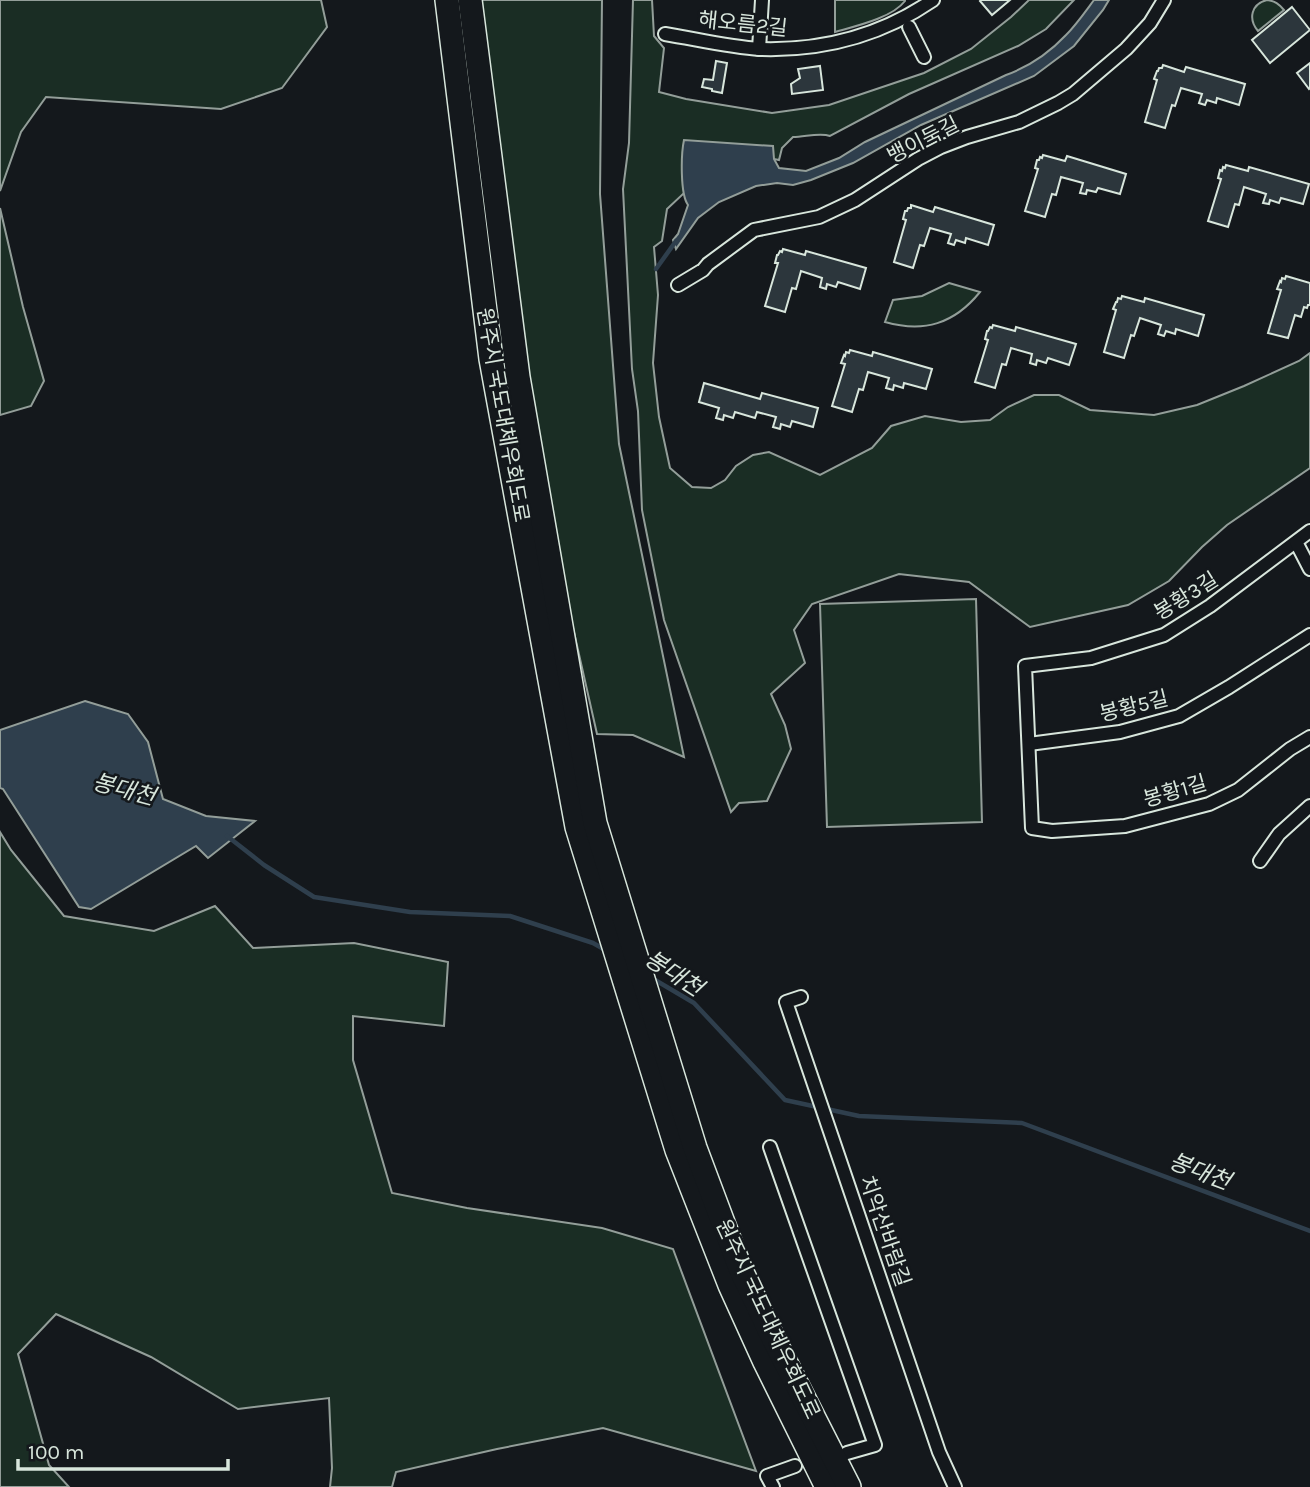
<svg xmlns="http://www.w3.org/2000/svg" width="1310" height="1487" font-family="Karla,'Noto Sans KR',sans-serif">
	<rect width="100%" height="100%" fill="#14181c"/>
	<g fill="#1a2d24" stroke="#939e99" stroke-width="2">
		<polygon points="0,0 321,0 327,27 282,88 221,109 46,97 21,132 0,191"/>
		<polygon points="478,0 602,0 600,194 619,444 684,757 633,735 597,734 545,504"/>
		<path d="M633,0h19l2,36 10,12 -5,44 27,7 86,14 57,-8 95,-32 47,-24 40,-32 18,-17h45l-28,29 -28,17 -109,48 -79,42c-10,-4 -25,1 -37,1l-11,11 -3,12 -5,-1 -90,34 -17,16 -5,32 -8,6 4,48 -5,68 6,54 11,51 22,19 19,1 14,-8 11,-14 17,-11 16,-3 51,23 52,-27 19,-22 34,-10 36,6 29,-2 18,-13 26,-12h25l31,15 64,5 43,-10 47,-19 55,-25 11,-8v115l-83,57 -25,22 -33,34 -41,24 -98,22 -61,-45 -70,-8 -87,30 -18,26 11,33 -34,31 14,31 6,24 -24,52 -28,2 -8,9 -67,-192 -22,-110 -4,-99 -6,-42 -9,-180 6,-46z"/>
		<path d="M835,0h70v1c-13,17 -49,25 -70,31z"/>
		<path d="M1267,0c8,1 12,4 17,10l-26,21c-10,-12 -7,-27 9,-31z"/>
		<polygon points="0,208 23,307 44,381 31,406 0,415"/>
		<path d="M949,283l31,9c-26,32 -56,41 -95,30l8,-22 29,-4z"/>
		<polygon points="976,599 982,822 827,827 820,604"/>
		<polygon points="0,832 11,850 64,916 154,931 215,906 253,948 354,943 448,962 444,1026 353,1016 353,1060 392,1193 467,1208 602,1228 673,1249 756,1471 603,1428 497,1449 396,1472 392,1487 330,1487 332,1468 329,1398 238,1409 151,1357 56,1314 18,1354 49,1465 69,1487 0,1487"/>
	</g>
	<g fill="#2f3f4d" stroke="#939e99" stroke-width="2">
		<path d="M1094,0h15l-6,10 -29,36 -40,30 -113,49 -68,38 -42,17 -18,5 -16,-2 -21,3 -37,16 -21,16 -22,31 -3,-9 5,-6 10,-29c-8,-11 -7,-51 -4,-65l89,6 1,13 5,9 27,3 33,-13 26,-16 141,-67c22,-8 44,-23 60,-40 10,-10 19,-23 28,-35z"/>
		<polygon points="85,701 128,714 148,742 163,799 206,816 255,821 208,858 196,846 91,909 79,907 3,789 0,788 0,730"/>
	</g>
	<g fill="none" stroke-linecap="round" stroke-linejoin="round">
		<g stroke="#2f3f4d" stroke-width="4.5">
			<polyline points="656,269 676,241"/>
			<polyline points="227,836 264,865 314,897 410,912 510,916 593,943 607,951"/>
			<polyline points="650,977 694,1003 785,1100 859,1116 1022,1123 1310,1231"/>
		</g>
	</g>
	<g fill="#2c363c" stroke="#d8e6dc" stroke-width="2">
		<polygon points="981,0 1010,0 992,15 980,1"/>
		<polygon points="1292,7 1310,30 1270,63 1252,40"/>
		<polygon points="716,61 727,63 722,93 712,91 712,89 702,87 704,79 713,80"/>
		<polygon points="1310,63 1310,88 1309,89 1297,73"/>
		<polygon points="1163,65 1184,72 1186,67 1245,84 1239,105 1217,98 1216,103 1207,100 1205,105 1199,103 1202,94 1181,88 1175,106 1172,105 1165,128 1145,122 1157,80 1154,79 1157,71 1158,71 1159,68 1162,68"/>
		<polygon points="820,66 823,90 792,94 791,84 800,78 798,69"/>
		<polygon points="1043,155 1065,161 1067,156 1126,174 1120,194 1098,188 1096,192 1087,190 1086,194 1080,193 1083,183 1061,177 1056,195 1052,194 1045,217 1025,211 1038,169 1035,168 1037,160 1039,160 1040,157 1042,158"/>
		<polygon points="1226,165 1248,171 1249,167 1309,184 1303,204 1281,198 1279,203 1270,200 1269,204 1263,203 1266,194 1244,187 1239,205 1235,204 1228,227 1208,221 1221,179 1218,178 1220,170 1222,171 1223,167 1225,168"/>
		<polygon points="911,205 933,212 935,207 994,225 988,245 966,238 965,243 956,240 954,245 948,243 951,234 930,228 924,246 920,245 913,268 894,262 906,220 903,219 905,211 907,211 908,208 911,208"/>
		<polygon points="783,249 805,255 806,251 866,268 860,289 838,282 836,287 827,284 826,289 820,287 822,278 801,271 796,289 792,288 785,312 765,306 778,263 775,263 777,255 778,255 780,251 782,252"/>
		<polygon points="1286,276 1310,283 1310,305 1308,305 1307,308 1304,307 1301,317 1295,315 1288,338 1268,333 1281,290 1277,289 1280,281 1281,282 1282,278 1285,279"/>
		<polygon points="1122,296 1144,302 1145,298 1204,315 1198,336 1176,329 1175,334 1166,331 1164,336 1158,334 1161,325 1140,318 1134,336 1131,335 1124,358 1104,352 1116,310 1113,309 1116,302 1117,302 1118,298 1121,299"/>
		<polygon points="993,325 1015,331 1016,327 1076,344 1069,365 1048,358 1046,363 1037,360 1036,365 1030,363 1032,354 1011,348 1006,365 1002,364 995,388 975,382 988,340 985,339 987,331 988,331 990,327 992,328"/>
		<polygon points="850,350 872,356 873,352 932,369 926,389 904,383 903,388 894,385 893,390 886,388 889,378 868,372 863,390 859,389 852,412 832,406 845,364 841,363 844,355 845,356 846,352 849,353"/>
		<polygon points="704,383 760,399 762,393 818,408 813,427 792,421 790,427 781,424 780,429 773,427 776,417 757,412 755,418 735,412 733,418 724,415 723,420 716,418 719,408 699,402"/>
	</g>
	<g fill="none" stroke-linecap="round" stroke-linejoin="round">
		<g stroke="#d8e6dc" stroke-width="16">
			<g id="street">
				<polyline points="909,27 924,57"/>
				<path d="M665,34c31,5 64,13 95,15 63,2 122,-14 173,-49"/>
				<polyline points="759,49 762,0"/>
				<polyline points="678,285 703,270 708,264 754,230 819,217 855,200 918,159 941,147 967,137 1019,122 1058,103 1073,94 1126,49 1150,23 1164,0"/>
				<polyline points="1310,531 1210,606 1164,635 1091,658 1025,666 1032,828 1052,831 1125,826 1209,804 1238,790 1290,749 1310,737"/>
				<polyline points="1296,542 1310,569"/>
				<polyline points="1029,744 1120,732 1179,716 1229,687 1310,635"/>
				<polyline points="1260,861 1279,834 1310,806"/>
				<polyline points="801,997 786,1002 939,1452 955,1487"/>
				<polyline points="770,1147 875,1445 847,1453"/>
				<polyline points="773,1487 767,1476 795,1466"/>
			</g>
		</g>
		<g stroke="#d8e6dc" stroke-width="26">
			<g id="highway">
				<polyline points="447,0 491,359 577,827 677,1150 730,1285 765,1362 827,1487"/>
				<polyline points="470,0 518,377 595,823 695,1148 740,1268 773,1338 849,1487"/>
			</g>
		</g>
		<use href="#street" stroke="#14181c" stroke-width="12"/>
		<use href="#highway" stroke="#14181c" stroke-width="23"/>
	</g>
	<g text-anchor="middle" stroke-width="5" stroke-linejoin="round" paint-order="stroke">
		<g font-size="21" fill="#d8e6dc" stroke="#14181c">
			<text transform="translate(743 24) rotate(6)" y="7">해오름2길</text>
			<text transform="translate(923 140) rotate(-27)" y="7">뱅이둑길</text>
			<text transform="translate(503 415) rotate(80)" y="7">원주시 국도대체우회도로</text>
			<text transform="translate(1186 596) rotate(-32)" y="7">봉황3길</text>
			<text transform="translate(1134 706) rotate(-14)" y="7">봉황5길</text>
			<text transform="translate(1175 791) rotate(-16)" y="7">봉황1길</text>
			<text transform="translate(885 1231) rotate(71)" y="7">치악산바람길</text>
			<text transform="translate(768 1319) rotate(65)" y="7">원주시 국도대체우회도로</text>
		</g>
		<g font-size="23" font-style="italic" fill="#d8e6dc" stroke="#14181c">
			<text transform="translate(124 789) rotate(15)" y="8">봉대천</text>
			<text transform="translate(674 973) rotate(33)" y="8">봉대천</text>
			<text transform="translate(1200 1171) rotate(21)" y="8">봉대천</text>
		</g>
	</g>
	<path d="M18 1459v10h210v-10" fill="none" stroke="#d8e6dc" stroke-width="3.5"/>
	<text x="28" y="1459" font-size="21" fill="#d8e6dc" stroke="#14181c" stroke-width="5" paint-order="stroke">100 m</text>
</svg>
